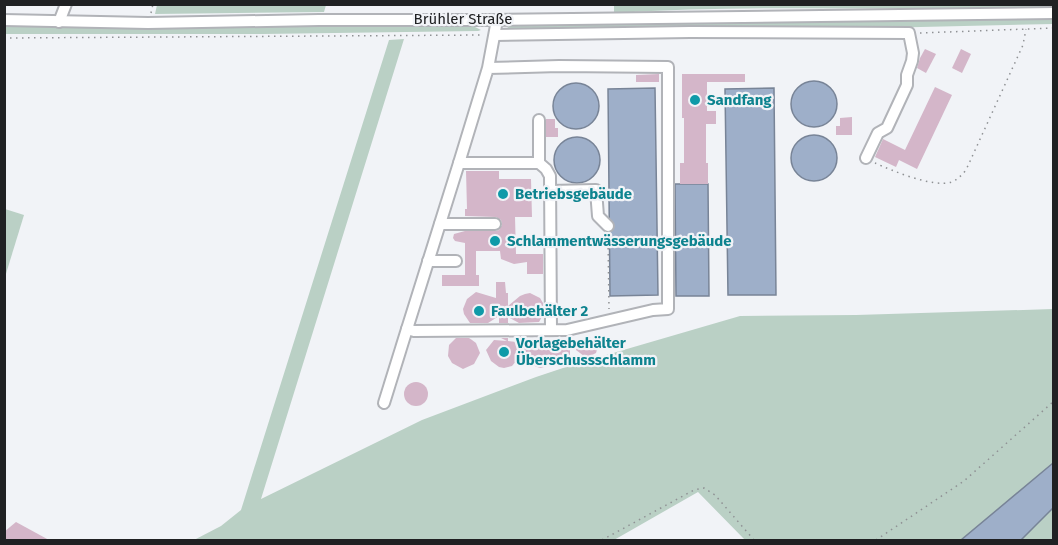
<svg xmlns="http://www.w3.org/2000/svg" width="1058" height="545" font-family="'Fira Sans',sans-serif">
	<rect width="100%" height="100%" fill="#f1f3f7"/>
	<g fill="#bad0c5">
		<path d="M1053,4l1,4c-147,3 -294,-4 -440,5v-8z"/>
		<polygon points="157,5 157,4 326,5 324,12 155,14"/>
		<polygon points="1054,17 1053,24 877,28 506,30 508,27 514,25"/>
		<polygon points="393,24 473,26 481,30 478,31 263,34 5,34 4,26 94,27"/>
		<polygon points="404,39 261,499 422,420 536,377 572,365 740,316 856,315 1053,309 1053,540 745,540 698,492 614,540 194,540 221,526 241,510 389,40"/>
		<polygon points="5,209 24,215 5,277 4,209"/>
	</g>
	<g fill="#9eafc9" stroke="#788497" stroke-width="1.5">
		<circle cx="814" cy="104" r="23"/>
		<circle cx="576" cy="106" r="23"/>
		<polygon points="655,88 658,295 610,296 608,89"/>
		<polygon points="774,88 776,295 728,295 725,89"/>
		<circle cx="814" cy="158" r="23"/>
		<circle cx="577" cy="160" r="23"/>
		<polygon points="675,184 708,184 709,296 676,296"/>
		<polygon points="1053,463 1053,508 1021,540 961,540"/>
	</g>
	<g fill="#d4b6c9">
		<polygon points="925,49 936,54 926,73 917,68 920,58"/>
		<polygon points="961,49 971,54 962,73 952,68"/>
		<polygon points="659,74 659,82 636,82 636,75"/>
		<polygon points="682,74 745,74 745,82 707,82 707,111 716,111 716,124 706,124 706,163 708,163 708,184 680,184 680,163 684,163 684,118 682,118"/>
		<polygon points="935,87 952,95 917,169 899,160 896,167 875,157 883,139 905,150"/>
		<polygon points="852,117 852,135 836,135 836,126 840,126 840,118"/>
		<polygon points="546,119 555,119 555,128 558,128 558,137 546,137"/>
		<polygon points="466,171 499,171 499,179 531,179 532,217 515,217 516,254 543,254 543,274 527,274 527,262 514,264 501,259 500,251 476,251 476,275 479,275 479,286 442,286 442,275 465,275 465,243 455,241 453,238 454,234 465,231 496,231 499,230 502,225 501,220 496,217 465,216 465,209 467,209"/>
		<polygon points="496,282 505,282 506,293 508,293 508,306 520,296 525,294 530,293 540,298 543,303 543,315 539,322 519,323 508,317 508,323 499,323 499,316 488,323 470,323 464,314 463,309 467,299 476,292 496,298"/>
		<polygon points="587,337 591,338 599,343 596,353 588,357 584,356 576,350 579,341"/>
		<polygon points="456,338 469,338 472,340 476,343 480,353 474,364 463,369 452,363 448,356 449,345"/>
		<polygon points="501,338 508,338 508,341 516,342 523,350 529,341 534,338 546,338 553,343 555,347 570,347 570,357 556,358 548,366 540,368 532,365 522,354 512,366 504,368 499,367 491,361 486,350 494,340 507,341"/>
		<circle cx="416" cy="394" r="12"/>
		<polygon points="16,522 49,540 4,540 4,532"/>
	</g>
	<g fill="none" stroke-linecap="round" stroke-linejoin="round">
		<g stroke="#b1b3b8" stroke-width="14">
			<g id="minor">
				<polyline points="4,20 148,23 319,20 497,20 1054,13"/>
				<polyline points="59,22 66,4"/>
				<polyline points="495,35 690,32 909,33 913,53 912,61 907,75 907,85 887,128 878,133 866,158"/>
				<polyline points="488,68 559,66 668,67 668,309 653,310 567,330 414,331 407,329 459,163 488,68 497,20"/>
				<polyline points="459,163 539,163 546,169 550,176 551,330"/>
				<polyline points="539,163 539,120"/>
				<polyline points="550,191 596,190 598,216 608,226"/>
				<polyline points="440,224 495,224"/>
				<polyline points="428,261 456,261"/>
				<polyline points="384,403 407,329"/>
			</g>
		</g>
		<g stroke="#8f9194" stroke-width="1.5" stroke-dasharray="1.5 4.5" stroke-linecap="butt">
			<polyline points="151,13 153,4"/>
			<polyline points="920,33 1054,28"/>
			<polyline points="4,38 484,35"/>
			<path d="M875,163c18,8 58,25 77,19 6,-3 10,-7 14,-12l57,-125 3,-16"/>
			<polyline points="608,236 609,309"/>
			<polyline points="602,540 694,490 704,488 715,495 754,540"/>
			<polyline points="876,540 964,481 1054,401"/>
		</g>
		<use href="#minor" stroke="#fff" stroke-width="10"/>
	</g>
	<g fill="#0f9aa8" stroke="#f1f3f7" stroke-width="2">
		<circle cx="695" cy="100" r="6"/>
		<circle cx="503" cy="194" r="6"/>
		<circle cx="495" cy="241" r="6"/>
		<circle cx="479" cy="311" r="6"/>
		<circle cx="504" cy="352" r="6"/>
	</g>
	<g text-anchor="middle" stroke-width="4.5" stroke-linejoin="round" paint-order="stroke">
		<g font-size="15" fill="#202123" stroke="#f1f3f7">
			<text x="463" y="24">Brühler Straße</text>
		</g>
		<g font-size="15" font-weight="bold" fill="#0d838f" stroke="#f1f3f7" text-anchor="start">
			<text x="707" y="105">Sandfang</text>
			<text x="515" y="199">Betriebsgebäude</text>
			<text x="507" y="246">Schlammentwässerungsgebäude</text>
			<text x="491" y="316">Faulbehälter 2</text>
			<text x="516" y="348">Vorlagebehälter<tspan x="516" dy="17">Überschussschlamm</tspan></text>
		</g>
	</g>
	<rect width="1058" height="545" fill="none" stroke="#202123" stroke-width="12"/>
</svg>
